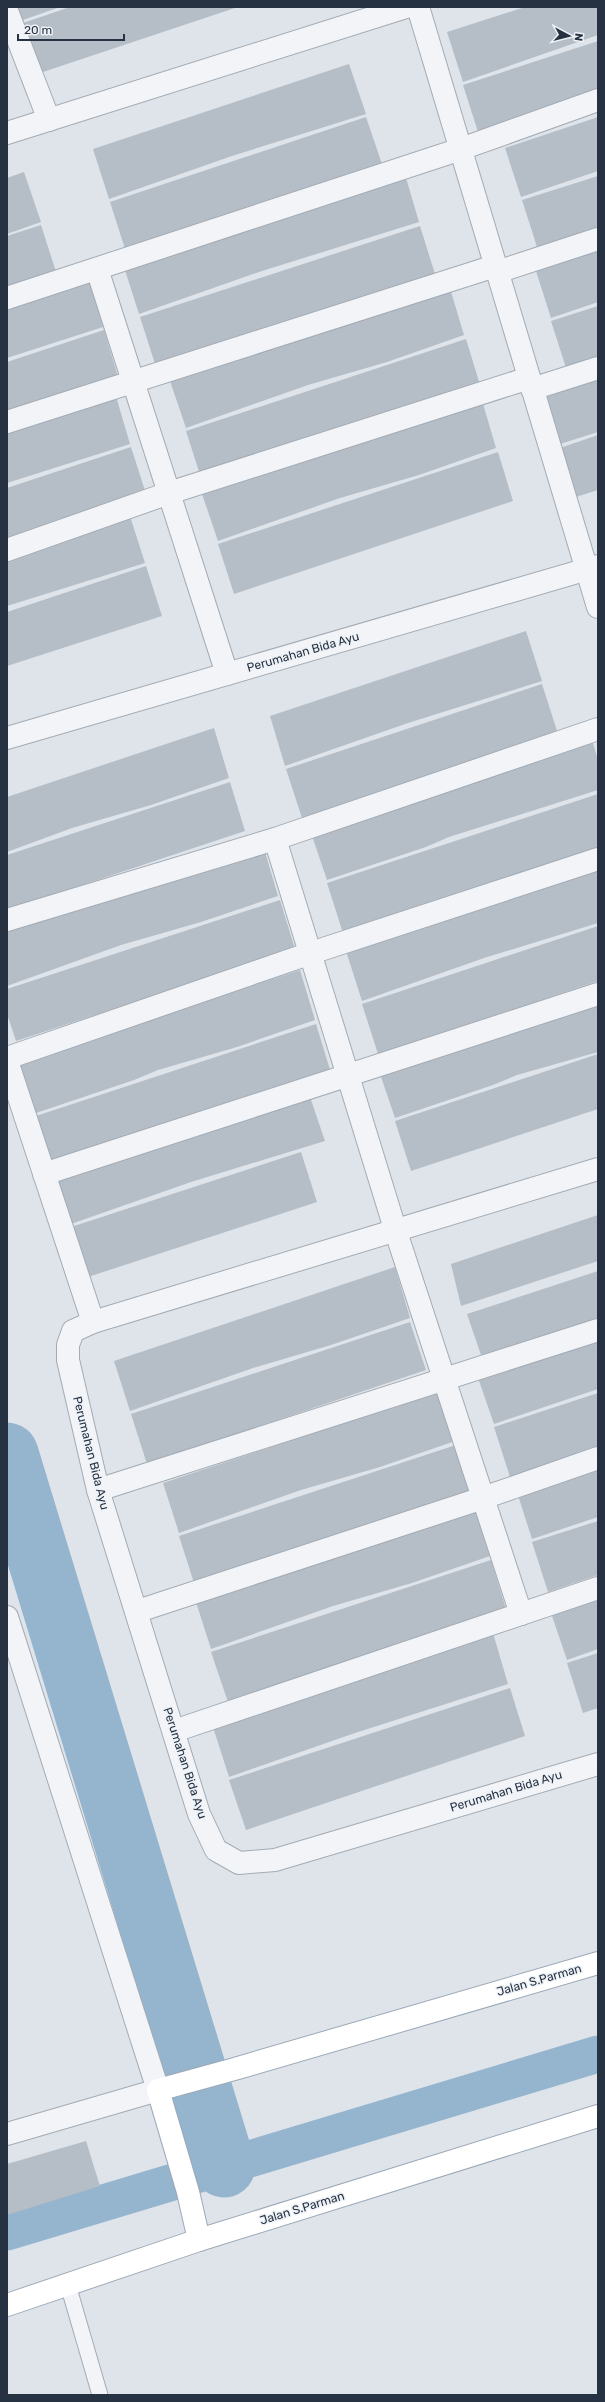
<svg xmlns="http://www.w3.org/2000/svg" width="605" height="2402" font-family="Rubik,sans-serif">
	<rect width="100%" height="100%" fill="#dee4ea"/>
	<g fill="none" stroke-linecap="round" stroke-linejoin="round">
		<polyline stroke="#95b4ce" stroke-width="37" points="7,2232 598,2054"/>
		<polyline stroke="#95b4ce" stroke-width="63" points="7,1454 224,2166"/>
	</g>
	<g fill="#b5bdc7">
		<polygon points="16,7 60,7 20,21"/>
		<polygon points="70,7 238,7 37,74 20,24"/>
		<polygon points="525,7 598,7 598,35 463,82 447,32"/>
		<polygon points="598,41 598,95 479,135 463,85"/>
		<polygon points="349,64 366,114 232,156 109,199 93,149"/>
		<polygon points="366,117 383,167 126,252 110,202"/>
		<polygon points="598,117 598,171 521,197 505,148"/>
		<polygon points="404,171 419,222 262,271 139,314 123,264"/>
		<polygon points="24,172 41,222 7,234 7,178"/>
		<polygon points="598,176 598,230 538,250 522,200"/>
		<polygon points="41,225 57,275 7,292 7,236"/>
		<polygon points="420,226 435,274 156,367 140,317"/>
		<polygon points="598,247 598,302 551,318 535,268"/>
		<polygon points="88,276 103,327 7,358 7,304"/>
		<polygon points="449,285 464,335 387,362 308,385 186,428 169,378"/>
		<polygon points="598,306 598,361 567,371 551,321"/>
		<polygon points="104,330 119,380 7,416 7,362"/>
		<polygon points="466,339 481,388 202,481 186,431"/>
		<polygon points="598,377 598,432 560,444 544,395"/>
		<polygon points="115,393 130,444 7,483 7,429"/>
		<polygon points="481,397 496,448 419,475 340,498 218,541 201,491"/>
		<polygon points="598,435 598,490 576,497 560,448"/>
		<polygon points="131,447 147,497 7,542 7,488"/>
		<polygon points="498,452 513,501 234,594 218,544"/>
		<polygon points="129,513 145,563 7,606 7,553"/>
		<polygon points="146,566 162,616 7,666 7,612"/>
		<polygon points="526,631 542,681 408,723 285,766 270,716"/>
		<polygon points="542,684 558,734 302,818 286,769"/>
		<polygon points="214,728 229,778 151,805 72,828 7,852 7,797"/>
		<polygon points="591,737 598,760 598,790 449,837 426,847 327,880 310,830"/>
		<polygon points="230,782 245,831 7,910 7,855"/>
		<polygon points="598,794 598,849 343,933 327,883"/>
		<polygon points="263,845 278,896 201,922 121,945 7,986 7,931"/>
		<polygon points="598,868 598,923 484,958 362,1001 346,951"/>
		<polygon points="280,900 295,949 16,1041 7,1014 7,989"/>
		<polygon points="598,926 598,981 378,1054 362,1004"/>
		<polygon points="300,970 315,1020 237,1047 158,1070 134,1080 36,1113 19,1063"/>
		<polygon points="598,996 598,1052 517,1075 493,1085 395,1118 378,1068"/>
		<polygon points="316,1024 331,1073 52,1166 36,1116"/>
		<polygon points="598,1054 598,1109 411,1171 395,1121"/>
		<polygon points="308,1091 325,1141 191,1182 68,1225 52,1176"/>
		<polygon points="301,1152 317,1202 85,1278 68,1228"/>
		<polygon points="598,1215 598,1261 461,1306 451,1264"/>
		<polygon points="395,1267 410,1318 331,1345 253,1368 130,1411 114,1361"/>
		<polygon points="598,1271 598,1325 484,1364 467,1314"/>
		<polygon points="410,1322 426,1370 147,1464 131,1414"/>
		<polygon points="598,1334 598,1389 494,1424 477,1375"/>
		<polygon points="443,1390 458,1440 380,1467 301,1490 179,1533 163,1483"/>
		<polygon points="598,1393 598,1448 510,1477 494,1427"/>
		<polygon points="459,1444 474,1493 195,1586 179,1536"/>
		<polygon points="598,1462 598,1517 532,1539 516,1489"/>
		<polygon points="475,1506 490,1556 412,1583 333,1606 211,1649 195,1599"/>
		<polygon points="598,1521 598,1575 548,1592 532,1542"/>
		<polygon points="491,1560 506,1609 228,1702 211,1652"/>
		<polygon points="598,1595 598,1649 567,1660 550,1610"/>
		<polygon points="493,1633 508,1684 352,1734 229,1777 213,1727"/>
		<polygon points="598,1653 598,1708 583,1713 567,1663"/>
		<polygon points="510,1688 525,1736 246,1830 229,1780"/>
		<polygon points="86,2141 100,2186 7,2215 7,2164"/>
	</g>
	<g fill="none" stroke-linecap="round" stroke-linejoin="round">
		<g stroke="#a3abb4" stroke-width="17">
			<polyline id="lane" points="68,2285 100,2395"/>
		</g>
		<g stroke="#a3abb4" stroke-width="24">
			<g id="street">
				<polyline points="418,7 598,607"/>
				<polyline points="7,11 49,120"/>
				<polyline points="7,133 406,7"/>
				<polyline points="97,269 227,674"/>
				<polyline points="497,272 598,239"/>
				<polyline points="7,298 461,149 598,100"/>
				<polyline points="532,389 598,368"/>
				<polyline points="7,422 495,266"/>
				<polyline points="7,550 169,493 529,378"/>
				<polyline points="7,738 598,566"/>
				<polyline points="275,839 396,1232 521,1614"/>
				<polyline points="7,920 275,839 598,729"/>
				<polyline points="7,1058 311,953 598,859"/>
				<polyline points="7,1061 93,1322"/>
				<polyline points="598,1169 93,1322 73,1331 68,1345 68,1360 98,1490 199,1814 216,1850 239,1863 275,1860 598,1764"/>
				<polyline points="44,1174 598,994"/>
				<polyline points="98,1490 598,1330"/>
				<polyline points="138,1611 483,1498 598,1458"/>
				<polyline points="7,1617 158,2090 7,2134"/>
				<polyline points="174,1731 598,1588"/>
			</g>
		</g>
		<g stroke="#9ca9b7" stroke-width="24">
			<g id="primary">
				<polyline points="199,2240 188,2192 158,2090 231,2070 598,1963"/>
				<polyline points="7,2305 199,2240 598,2116"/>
			</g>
		</g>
		<use href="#lane" stroke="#f2f4f7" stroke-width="15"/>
		<use href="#street" stroke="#f2f4f7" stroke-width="22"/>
		<use href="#primary" stroke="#fff" stroke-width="22"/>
	</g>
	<g text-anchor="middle" stroke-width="3" stroke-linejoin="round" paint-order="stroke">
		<g font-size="12" fill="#263242" stroke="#eef2f7">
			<text transform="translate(303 652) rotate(-16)" y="4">Perumahan Bida Ayu</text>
			<text transform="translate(91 1453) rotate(76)" y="4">Perumahan Bida Ayu</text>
			<text transform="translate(185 1763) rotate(72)" y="4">Perumahan Bida Ayu</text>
			<text transform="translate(506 1791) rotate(-17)" y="4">Perumahan Bida Ayu</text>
			<text transform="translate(539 1980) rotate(-16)" y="4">Jalan S.Parman</text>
			<text transform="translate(302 2208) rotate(-17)" y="4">Jalan S.Parman</text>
		</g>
	</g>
	<rect width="605" height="2402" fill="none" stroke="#263242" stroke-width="16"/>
	<g transform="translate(569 36) rotate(97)" stroke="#eef2f7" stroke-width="3" paint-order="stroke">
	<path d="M0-3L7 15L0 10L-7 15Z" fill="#263242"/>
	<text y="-6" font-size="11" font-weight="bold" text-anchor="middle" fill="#263242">N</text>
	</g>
	<path d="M18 34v6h106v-6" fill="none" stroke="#263242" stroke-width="2"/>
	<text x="24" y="34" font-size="12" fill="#263242" stroke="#eef2f7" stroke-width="3" paint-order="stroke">20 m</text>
</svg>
